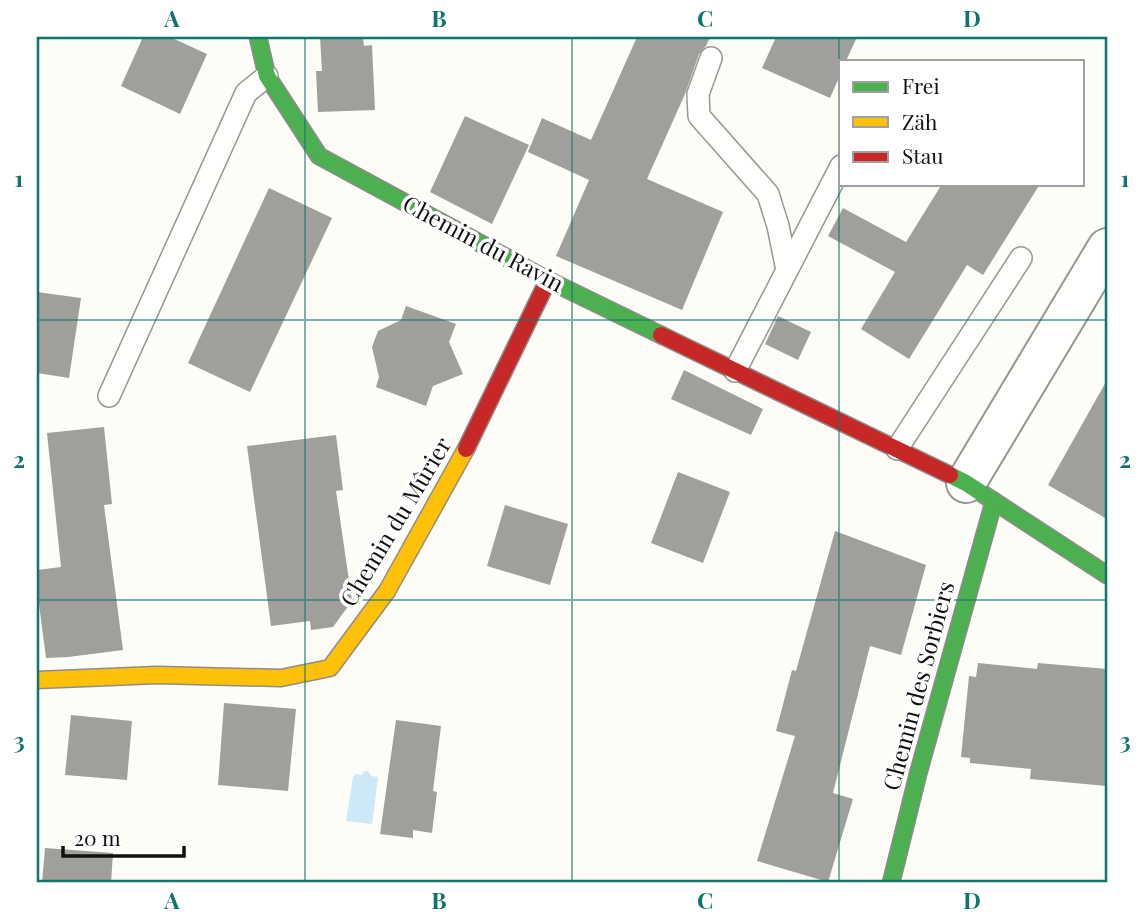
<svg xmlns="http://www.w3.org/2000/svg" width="1144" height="920" font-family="'Playfair Display',serif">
	<rect width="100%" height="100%" fill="#fdfcf7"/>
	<polygon fill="#cde8f7" points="364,771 368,771 371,776 378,777 378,778 372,824 346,821 353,777 356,774 362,775"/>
	<g fill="#a19f9c">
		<polygon points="143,37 170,37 207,54 180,114 121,86"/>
		<polygon points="320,37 363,37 364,46 372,45 375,110 318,112 316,71 322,71"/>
		<polygon points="637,37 710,37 706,46 699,54 685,94 647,179 723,212 682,310 556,256 589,180 528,152 542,118 591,140"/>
		<polygon points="776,37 857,37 846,61 841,61 841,73 830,98 762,68"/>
		<polygon points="465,116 529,145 492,224 430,192"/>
		<polygon points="942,184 1040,184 983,275 967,265 909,359 861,329 895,272 828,236 843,208 906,242"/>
		<polygon points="269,188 332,218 250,392 188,363"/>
		<polygon points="37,292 81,298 69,378 37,373"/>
		<polygon points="406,306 456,324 449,342 463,374 433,386 426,406 376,387 379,377 372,347 378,331 401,320"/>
		<polygon points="778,316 811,332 798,360 765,344"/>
		<polygon points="684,370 763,409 751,435 671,399"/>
		<polygon points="1107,380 1107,519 1048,485"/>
		<polygon points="104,427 112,504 104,505 123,650 68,657 46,658 37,589 37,570 61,567 47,433"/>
		<polygon points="336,435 343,490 336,491 352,601 333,627 311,630 310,621 271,626 247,446"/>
		<polygon points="678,472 730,492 703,563 651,543"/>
		<polygon points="505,505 568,524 550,585 487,566"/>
		<polygon points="835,531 926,565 901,655 870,646 833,793 853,799 828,882 757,861 795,736 776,731 792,670 796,671"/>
		<polygon points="978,663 1037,669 1038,663 1107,669 1107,786 1030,779 1031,769 970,763 970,758 961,757 969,676 976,677"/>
		<polygon points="224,703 296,709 288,791 218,785"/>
		<polygon points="71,715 132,721 127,780 65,775"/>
		<polygon points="396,720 441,726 433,791 437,792 432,833 413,830 413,838 380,834"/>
		<polygon points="45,848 113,853 111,883 42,883"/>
	</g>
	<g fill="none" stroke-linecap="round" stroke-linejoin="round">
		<g stroke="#979795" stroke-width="24">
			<g id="lane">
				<polyline points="711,58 698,94 699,116 768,194 778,226 787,270"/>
				<polyline points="735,371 841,166"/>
				<polyline points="109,396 246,93 267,76"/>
				<polyline points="897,449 1021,258"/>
			</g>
		</g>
		<g stroke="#979795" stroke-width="42">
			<polyline id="street" points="966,483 1107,248"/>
		</g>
		<g stroke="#8e8d8b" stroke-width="19">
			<g id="fast">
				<polyline points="258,37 267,76 319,156 548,280 661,335"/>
				<polyline points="950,475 966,483 1107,575"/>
				<polyline points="891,883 918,774 994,501"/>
			</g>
		</g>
		<g stroke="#8e8d8b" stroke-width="19">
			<polyline id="slow" points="37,680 157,675 281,678 330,668 387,591 466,449"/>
		</g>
		<g stroke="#8e8d8b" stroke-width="19">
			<g id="jam">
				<polyline points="661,335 950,475"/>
				<polyline points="466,449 548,280"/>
			</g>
		</g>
		<use href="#lane" stroke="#fffffe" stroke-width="21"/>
		<use href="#street" stroke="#fffffe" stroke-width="38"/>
		<use href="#fast" stroke="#4caf50" stroke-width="16"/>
		<use href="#slow" stroke="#ffc107" stroke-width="16"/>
		<use href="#jam" stroke="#c62828" stroke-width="16"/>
	</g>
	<path fill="none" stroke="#0f766e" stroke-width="2" stroke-opacity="0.55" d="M305,37v846M572,37v846M839,37v846M37,320h1070M37,600h1070"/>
	<g text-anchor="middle" stroke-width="7" stroke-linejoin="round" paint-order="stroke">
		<g font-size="23" fill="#111" stroke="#fff">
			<text transform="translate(483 244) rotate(28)" y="8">Chemin du Ravin</text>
			<text transform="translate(396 522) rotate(-59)" y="8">Chemin du Mûrier</text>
			<text transform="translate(919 686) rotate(-75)" y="8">Chemin des Sorbiers</text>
		</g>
	</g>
	<rect width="1144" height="920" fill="none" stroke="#ffffff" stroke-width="77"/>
	<rect x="839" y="60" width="245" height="126" fill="#ffffff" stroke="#a0a0a0" stroke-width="2"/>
	<rect x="853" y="82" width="35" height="10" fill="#4caf50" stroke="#a0a0a0" stroke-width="2"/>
	<text x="902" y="94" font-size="21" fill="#111111">Frei</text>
	<rect x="853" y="117" width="35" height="10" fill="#ffc107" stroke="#a0a0a0" stroke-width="2"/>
	<text x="902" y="130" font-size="21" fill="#111111">Zäh</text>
	<rect x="853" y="152" width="35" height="10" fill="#c62828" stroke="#a0a0a0" stroke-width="2"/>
	<text x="902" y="164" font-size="21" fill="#111111">Stau</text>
	<path d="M63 846v10h121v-10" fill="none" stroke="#111111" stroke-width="3.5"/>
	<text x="74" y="846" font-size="21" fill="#111111" stroke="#ffffff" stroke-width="5" paint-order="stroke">20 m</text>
	<rect x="38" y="38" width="1068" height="843" fill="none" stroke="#0f766e" stroke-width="2.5"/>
	<g font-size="23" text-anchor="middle" font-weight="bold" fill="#0f766e">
		<text x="172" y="27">A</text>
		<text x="439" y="27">B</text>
		<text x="705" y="27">C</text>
		<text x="972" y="27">D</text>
		<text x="19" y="187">1</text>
		<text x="1125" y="187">1</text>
		<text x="19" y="468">2</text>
		<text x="1125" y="468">2</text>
		<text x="19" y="749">3</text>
		<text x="1125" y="749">3</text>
		<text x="172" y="909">A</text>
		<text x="439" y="909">B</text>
		<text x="705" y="909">C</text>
		<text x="972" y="909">D</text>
	</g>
</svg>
